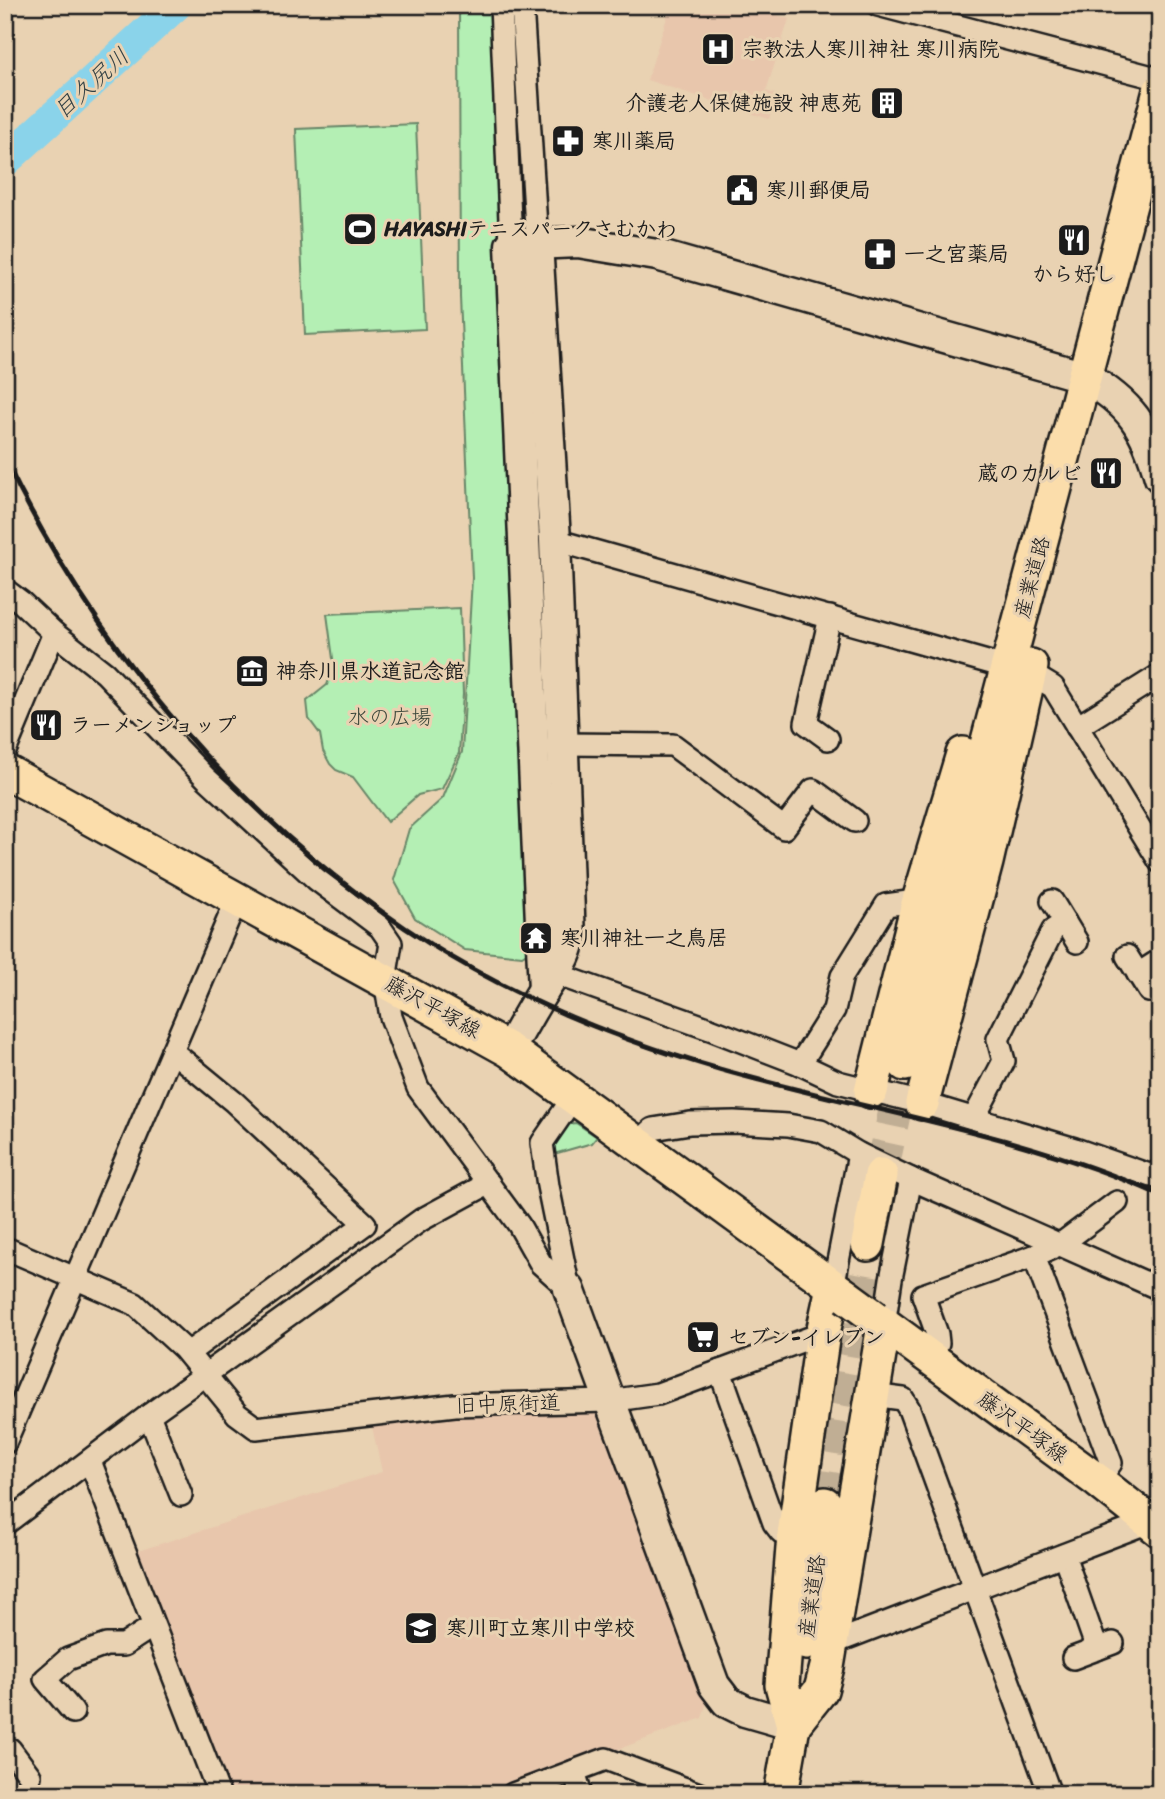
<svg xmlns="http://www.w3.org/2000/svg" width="1165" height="1799" font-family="Sriracha,'Klee One',sans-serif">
	<rect width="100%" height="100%" fill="#e9d2b2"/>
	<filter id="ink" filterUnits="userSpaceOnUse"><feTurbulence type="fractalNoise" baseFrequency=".0143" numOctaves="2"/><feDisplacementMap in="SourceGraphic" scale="14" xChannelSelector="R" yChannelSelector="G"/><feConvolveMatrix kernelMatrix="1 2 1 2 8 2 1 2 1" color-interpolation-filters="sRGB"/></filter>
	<g filter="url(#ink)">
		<g fill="#e8c6ac">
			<polygon points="671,5 746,5 789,19 766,91 777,95 769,119 647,80"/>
			<polygon points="584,1407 601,1414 707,1702 702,1718 498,1794 227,1794 132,1553 382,1472 371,1422 428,1415"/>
		</g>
		<g fill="#b4efb4" stroke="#688668" stroke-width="2">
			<polygon points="459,5 519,5 565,928 522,956 465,950 415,918 394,880 409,829 443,798 462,752 472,578 460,297"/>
			<polygon points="416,124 425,329 305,335 296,129"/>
			<polygon points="460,608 463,694 459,753 442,789 418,795 387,822 353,777 336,770 330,764 323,751 320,734 309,719 307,701 327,685 334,666 327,614"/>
			<polygon points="576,1123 597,1137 592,1143 554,1154 552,1146 567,1124"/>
		</g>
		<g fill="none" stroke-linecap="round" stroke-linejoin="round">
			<polyline stroke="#8ad3ea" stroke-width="32" points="5,161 176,5"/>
			<g stroke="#c0ae94" stroke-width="33" stroke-dasharray="33 17" stroke-linecap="butt">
				<polyline points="881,1175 905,1064"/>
				<polyline points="825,1504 868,1244"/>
			</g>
			<g stroke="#1c1c1c" stroke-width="26">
				<g id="street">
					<polyline points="501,5 511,245"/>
					<polyline points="522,5 537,243"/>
					<polyline points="878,5 1160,79"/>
					<polyline points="555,540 991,663"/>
					<polyline points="5,590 21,602 54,633 105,673 206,778 316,879 380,927 391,943 385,980 391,1017 418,1088 519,1225 541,1264 569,1289"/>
					<polyline points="1030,673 1053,687 1160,862"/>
					<polyline points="1077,727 1160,675"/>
					<polyline points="828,739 806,723 830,617"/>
					<polyline points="562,744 673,745 784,828 813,790 855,821"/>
					<polyline points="5,751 54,633"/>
					<polyline points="1052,901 1077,942"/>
					<polyline points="1127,956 1149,991"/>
					<polyline points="556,974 710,1029 800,1064 838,1082 922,1103 1075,1149 1152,1176 1160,1170"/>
					<polyline points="1138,974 1160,960"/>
					<polyline points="172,1051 234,1102 365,1224 188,1353"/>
					<polyline points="800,1064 834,1010 842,976 886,905 908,902 918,904"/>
					<polyline points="974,1118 1004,1061 998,1039 1053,930 1065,922"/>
					<polyline points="637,1144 653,1129 690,1123 734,1122 788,1125 821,1131 859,1154 911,1179 1160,1289"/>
					<polyline points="5,1248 135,1304 184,1349 237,1414 256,1428 455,1405 609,1401 658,1394 823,1333"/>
					<polyline points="1034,1256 1111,1463 1098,1481"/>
					<polyline points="833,1287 859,1154"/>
					<polyline points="569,1289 548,1186 542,1143 573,1098"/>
					<polyline points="884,1325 891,1279 911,1179"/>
					<polyline points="930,1359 938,1343 937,1334 923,1295 1034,1256 1061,1244 1117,1202"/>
					<polyline points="720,1371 774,1523 781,1532 794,1535"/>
					<polyline points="872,1395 903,1399 909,1409 1050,1794"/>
					<polyline points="149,1415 181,1495"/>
					<polyline points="5,1443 237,899"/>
					<polyline points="90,1461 219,1794"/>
					<polyline points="5,1524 149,1415 421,1220 489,1183"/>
					<polyline points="1064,1555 1097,1649"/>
					<polyline points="831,1644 1149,1522"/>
					<polyline points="1073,1658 1113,1643"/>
					<polyline points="73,1712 45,1679 68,1659 106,1645 124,1645 153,1626"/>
					<polyline points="5,1751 10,1749 30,1776"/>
					<polyline points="574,1771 581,1794"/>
					<polyline points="513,1794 606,1759 699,1794"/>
				</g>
			</g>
			<g stroke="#1c1c1c" stroke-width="35">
				<g id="secondary">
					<path d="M544,990l-33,-745 67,-3 79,13 428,122c46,27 61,49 75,100"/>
					<path d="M509,1050c11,-20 23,-42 36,-62 11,-16 21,-29 25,-48l-15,-400 -18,-297"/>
					<polyline points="569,1289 714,1685 727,1702 745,1711 793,1725"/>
				</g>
			</g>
			<g stroke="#1c1c1c" stroke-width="38">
				<g id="primary">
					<polyline points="5,771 509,1050 846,1296"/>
					<polyline points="905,1064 926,975 1160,91"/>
					<polyline points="871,1091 918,904 963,754"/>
					<polyline points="922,1103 986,862 1031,666"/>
					<polyline points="868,1244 881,1175"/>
					<polyline points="876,1318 1098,1481 1160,1530"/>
					<polyline points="806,1643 825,1504"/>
					<polyline points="793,1725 782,1685 794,1535 823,1333 833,1287"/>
					<polyline points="793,1725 821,1690 827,1667 884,1325"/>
					<polyline points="781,1794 797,1704"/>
				</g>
			</g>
			<use href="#street" stroke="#e9d2b2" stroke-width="21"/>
			<use href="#secondary" stroke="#e9d2b2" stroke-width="30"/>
			<use href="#primary" stroke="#fbddab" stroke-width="33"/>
			<path stroke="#1c1c1c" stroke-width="5" d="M5,460c95,196 241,367 425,484 89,56 189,96 289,125 146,42 302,63 441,126"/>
			<g stroke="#1c1c1c" stroke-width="38" stroke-linecap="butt">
				<polyline id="primary-bridge" points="846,1296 876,1318"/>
			</g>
			<use href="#primary-bridge" stroke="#fbddab" stroke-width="33"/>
		</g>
	</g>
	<defs>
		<g id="hospital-square" transform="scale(1.75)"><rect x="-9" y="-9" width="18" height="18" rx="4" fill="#1c1c1c" stroke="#e9d2b2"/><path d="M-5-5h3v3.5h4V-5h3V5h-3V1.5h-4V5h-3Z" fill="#fff"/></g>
		<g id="building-square" transform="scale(1.75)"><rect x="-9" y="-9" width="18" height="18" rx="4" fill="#1c1c1c" stroke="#e9d2b2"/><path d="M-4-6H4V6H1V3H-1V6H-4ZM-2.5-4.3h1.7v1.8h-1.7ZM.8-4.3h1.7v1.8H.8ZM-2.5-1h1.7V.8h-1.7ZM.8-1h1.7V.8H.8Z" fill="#fff"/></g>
		<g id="pharmacy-square" transform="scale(1.75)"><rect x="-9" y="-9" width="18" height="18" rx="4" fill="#1c1c1c" stroke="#e9d2b2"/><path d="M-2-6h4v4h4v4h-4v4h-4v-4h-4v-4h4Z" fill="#fff"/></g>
		<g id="civic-square" transform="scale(1.75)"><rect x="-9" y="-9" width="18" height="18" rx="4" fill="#1c1c1c" stroke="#e9d2b2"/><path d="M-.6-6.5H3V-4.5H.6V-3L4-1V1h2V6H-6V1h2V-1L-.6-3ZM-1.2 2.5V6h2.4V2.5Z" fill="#fff"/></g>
		<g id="stadium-square" transform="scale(1.75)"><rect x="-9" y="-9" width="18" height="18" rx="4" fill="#1c1c1c" stroke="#e9d2b2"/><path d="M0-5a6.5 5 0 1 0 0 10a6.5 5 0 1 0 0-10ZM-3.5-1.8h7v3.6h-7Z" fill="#fff"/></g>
		<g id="restaurant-square" transform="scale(1.75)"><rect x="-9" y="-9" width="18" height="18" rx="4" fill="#1c1c1c" stroke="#e9d2b2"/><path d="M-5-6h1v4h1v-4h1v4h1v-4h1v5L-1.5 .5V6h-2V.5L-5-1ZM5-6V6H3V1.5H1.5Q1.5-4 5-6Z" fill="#fff"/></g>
		<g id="museum-square" transform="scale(1.75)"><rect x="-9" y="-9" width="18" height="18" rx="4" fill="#1c1c1c" stroke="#e9d2b2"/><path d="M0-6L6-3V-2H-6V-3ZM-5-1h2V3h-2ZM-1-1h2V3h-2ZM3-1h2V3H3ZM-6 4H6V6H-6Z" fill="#fff"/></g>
		<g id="temple-square" transform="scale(1.75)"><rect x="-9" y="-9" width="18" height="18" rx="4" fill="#1c1c1c" stroke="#e9d2b2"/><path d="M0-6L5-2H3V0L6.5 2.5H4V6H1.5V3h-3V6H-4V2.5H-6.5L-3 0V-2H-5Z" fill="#fff"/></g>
		<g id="supermarket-square" transform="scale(1.75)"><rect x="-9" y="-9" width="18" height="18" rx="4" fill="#1c1c1c" stroke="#e9d2b2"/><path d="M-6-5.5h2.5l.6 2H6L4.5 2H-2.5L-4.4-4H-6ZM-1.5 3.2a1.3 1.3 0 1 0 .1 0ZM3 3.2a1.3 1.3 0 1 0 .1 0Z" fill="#fff"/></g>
		<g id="school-square" transform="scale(1.75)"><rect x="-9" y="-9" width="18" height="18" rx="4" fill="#1c1c1c" stroke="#e9d2b2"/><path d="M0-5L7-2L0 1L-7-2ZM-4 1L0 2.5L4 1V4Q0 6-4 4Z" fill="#fff"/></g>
	</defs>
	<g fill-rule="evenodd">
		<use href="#hospital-square" x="718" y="49"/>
		<use href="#building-square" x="887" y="103"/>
		<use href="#pharmacy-square" x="568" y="141"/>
		<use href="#civic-square" x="742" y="190"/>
		<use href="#stadium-square" x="360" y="229"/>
		<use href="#restaurant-square" x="1074" y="240"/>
		<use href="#pharmacy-square" x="880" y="254"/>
		<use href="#restaurant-square" x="1106" y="473"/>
		<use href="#museum-square" x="252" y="671"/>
		<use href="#restaurant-square" x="46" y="725"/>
		<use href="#temple-square" x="536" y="938"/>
		<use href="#supermarket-square" x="703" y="1337"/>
		<use href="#school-square" x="421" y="1628"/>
	</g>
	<g text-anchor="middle" stroke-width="6" stroke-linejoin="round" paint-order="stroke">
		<g font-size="21" font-weight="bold" fill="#1c1c1c" stroke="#e9d2b2" text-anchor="start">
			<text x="742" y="56">宗教法人寒川神社 寒川病院</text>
			<text x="862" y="110" text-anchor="end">介護老人保健施設 神恵苑</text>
			<text x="592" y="148">寒川薬局</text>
			<text x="766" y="197">寒川郵便局</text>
			<text x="384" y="236">HAYASHIテニスパークさむかわ</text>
			<text x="904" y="261">一之宮薬局</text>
			<text x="1074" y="281" text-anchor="middle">から好し</text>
			<text x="1082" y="480" text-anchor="end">蔵のカルビ</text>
			<text x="276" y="678">神奈川県水道記念館</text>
			<text x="70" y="732">ラーメンショップ</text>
			<text x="560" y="945">寒川神社一之鳥居</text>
			<text x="728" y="1344">セブン-イレブン</text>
			<text x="446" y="1635">寒川町立寒川中学校</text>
		</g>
		<g font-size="21" fill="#1c1c1c" stroke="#e9d2b2">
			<text transform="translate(1032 577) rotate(-75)" y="7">産業道路</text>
			<text transform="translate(433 1007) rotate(29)" y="7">藤沢平塚線</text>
			<text transform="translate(508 1404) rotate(-2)" y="7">旧中原街道</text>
			<text transform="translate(1023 1427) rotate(36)" y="7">藤沢平塚線</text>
			<text transform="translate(812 1596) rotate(-82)" y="7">産業道路</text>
		</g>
		<g font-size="21" fill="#3a463a" stroke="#e9d2b2">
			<text x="390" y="724">水の広場</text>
		</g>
		<g font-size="23" font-style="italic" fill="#324145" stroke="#e9d2b2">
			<text transform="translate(91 83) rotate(-42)" y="8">目久尻川</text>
		</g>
	</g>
	<rect width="1165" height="1799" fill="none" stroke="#e9d2b2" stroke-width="28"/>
	<rect x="14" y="14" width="1137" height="1771" fill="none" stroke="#1c1c1c" stroke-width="2.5" filter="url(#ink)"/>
</svg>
